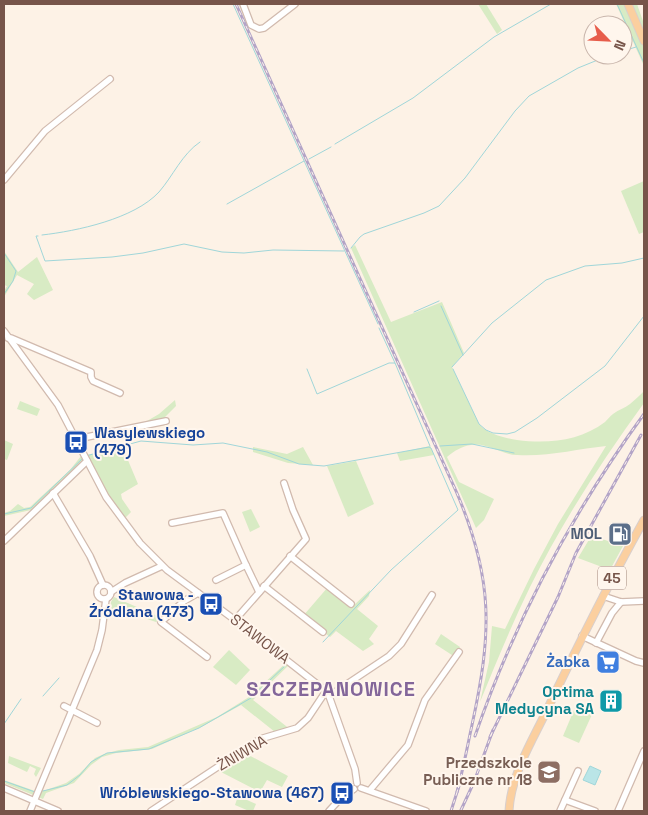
<svg xmlns="http://www.w3.org/2000/svg" width="648" height="815" font-family="'Space Grotesk',sans-serif">
	<rect width="100%" height="100%" fill="#fdf2e6"/>
	<g fill="#d8ebc4">
		<polygon points="478,4 486,4 502,30 497,34"/>
		<polygon points="616,4 637,4 644,24 644,66"/>
		<polygon points="644,181 644,232 639,234 621,191"/>
		<path d="M355,245l36,77 51,-20 22,51 -12,14 27,57c8,10 26,14 38,16 31,4 63,1 88,-18 3,-3 5,-6 8,-8 5,-4 12,-6 17,-10 5,-4 10,-9 14,-13v12c-42,58 -82,119 -114,184 -18,37 -34,76 -50,115l9,-40 3,-36 13,3 29,-60 24,-45 48,-78c-29,3 -59,11 -89,9 -15,0 -30,-13 -46,-10 -9,1 -17,6 -24,12l12,25 35,17 -10,21 -8,8 -125,-280z"/>
		<polygon points="4,251 18,272 37,257 53,290 34,300 27,294 34,284 17,275 4,297 4,291 7,286 4,285"/>
		<polygon points="175,400 176,406 165,417 165,421 148,425 147,421 159,414"/>
		<polygon points="20,401 40,409 37,416 17,409"/>
		<polygon points="4,440 13,444 7,460 4,459"/>
		<polygon points="122,446 138,484 121,494 122,499 131,512 122,521 87,462 31,510 4,516 4,513 10,511 18,504 24,508 30,507 70,470 81,456 87,461 87,455"/>
		<polygon points="430,446 434,455 400,461 397,453"/>
		<polygon points="253,447 287,454 303,447 313,465 288,463 253,452"/>
		<polygon points="356,461 374,504 348,517 327,466"/>
		<polygon points="251,509 260,527 250,532 242,512"/>
		<polygon points="590,538 598,540 599,538 623,546 610,570 578,558"/>
		<polygon points="328,587 352,607 370,590 369,596 357,609 378,626 369,639 374,644 363,651 336,631 330,637 303,616"/>
		<polygon points="114,597 162,618 156,622 138,616 110,613 111,602"/>
		<polygon points="441,634 460,647 455,657 435,644"/>
		<polygon points="229,650 250,670 236,685 213,667"/>
		<polygon points="288,661 291,663 253,700 291,730 275,732 241,705 203,726 152,749 116,753 102,757 91,765 74,783 46,793 43,799 4,783 4,780 35,791 46,790 66,783 79,774 95,758 104,754 119,750 148,747 217,717 249,697"/>
		<polygon points="577,703 594,710 579,743 563,736"/>
		<polygon points="243,752 288,776 282,787 267,780 260,792 219,771 216,768"/>
		<polygon points="9,756 41,768 36,777 34,774 36,769 30,766 27,772 8,763"/>
		<polygon points="238,796 256,804 253,811 249,811 235,805"/>
	</g>
	<polygon fill="#bae5e7" stroke="#a0d6d9" points="590,766 601,771 595,785 583,780"/>
	<g fill="none" stroke-linecap="round" stroke-linejoin="round">
		<g stroke="#a0d6d9" stroke-width="1">
			<polyline points="233,4 378,324"/>
			<polyline points="617,4 644,63"/>
			<polyline points="623,51 636,47"/>
			<polyline points="335,144 413,98 494,37 551,4"/>
			<polyline points="309,159 331,147"/>
			<polyline points="227,204 304,161"/>
			<path d="M42,235c35,-4 92,-16 117,-43 14,-16 23,-38 41,-50"/>
			<polyline points="38,236 36,236 45,261 112,257 143,253 184,244 222,252 244,253 273,250 344,251"/>
			<polyline points="351,248 360,237 364,234 424,213 439,206 465,178 515,111 529,96 578,68 610,55"/>
			<polyline points="4,253 16,271 13,281 4,294"/>
			<polyline points="441,306 463,355"/>
			<polyline points="414,312 439,301"/>
			<polyline points="379,328 395,363"/>
			<polyline points="452,367 492,323 546,280 585,266 622,263 644,258"/>
			<polyline points="307,369 317,394 389,363 395,363 430,446"/>
			<polyline points="453,369 479,424 486,430 493,433 507,434 515,432 537,418 605,366 644,316"/>
			<polyline points="440,446 472,444 514,453"/>
			<polyline points="86,456 141,441 193,445 223,443 267,452 299,464 324,466 429,447 431,448 458,510 391,570 323,642"/>
			<polyline points="4,514 31,508 83,458"/>
			<polyline points="43,696 59,678"/>
			<polyline points="4,724 21,699"/>
			<polyline points="4,781 35,792"/>
			<polyline points="43,791 67,785 80,775 91,762 107,753 149,749 199,728 251,698 287,664"/>
		</g>
		<g stroke="#d1baae" stroke-width="8">
			<g id="minor">
				<polyline points="243,4 251,25 259,29 264,28 295,4"/>
				<polyline points="4,180 45,131 110,79"/>
				<polyline points="4,331 58,405 106,497 140,543 167,570 235,620 326,691 329,696 355,769 357,783"/>
				<polyline points="8,338 11,338 91,372 91,377 93,381 120,393"/>
				<polyline points="77,439 166,421"/>
				<polyline points="53,493 90,556 103,585"/>
				<polyline points="172,523 223,513 246,565"/>
				<polyline points="4,541 87,461"/>
				<polyline points="290,556 351,604"/>
				<polyline points="216,580 246,565 259,592"/>
				<circle cx="104" cy="592" r="7"/>
				<polyline points="264,586 323,632"/>
				<polyline points="111,592 125,583 162,566"/>
				<polyline points="198,593 184,601 161,622 207,657"/>
				<polyline points="603,596 621,602 644,601"/>
				<polyline points="235,620 306,539 293,510 284,483"/>
				<polyline points="582,636 636,661 644,663"/>
				<polyline points="596,643 612,613 621,602"/>
				<polyline points="329,696 389,656 401,644 432,595"/>
				<polyline points="64,706 97,723"/>
				<polyline points="4,788 58,811"/>
				<polyline points="361,788 426,811"/>
				<polyline points="370,790 408,745 425,700 459,652"/>
				<polyline points="565,800 595,811"/>
				<polyline points="30,811 97,650 102,630 106,599"/>
				<polyline points="151,811 260,739 297,728 308,718 326,691"/>
				<polyline points="329,811 340,799 354,789"/>
				<polyline points="560,811 578,771"/>
				<polyline points="618,811 644,751"/>
			</g>
		</g>
		<g stroke="#d9cfcc" stroke-width="9">
			<g id="major">
				<polyline points="628,4 644,41"/>
				<path d="M509,811c2,-36 22,-68 37,-99 31,-65 63,-129 98,-192"/>
			</g>
		</g>
		<use href="#minor" stroke="#fff" stroke-width="5.5"/>
		<use href="#major" stroke="#fbcf9f" stroke-width="7"/>
		<g stroke="#b3a4c7" stroke-width="3">
			<g id="rail">
				<path d="M236,4l220,487c38,88 36,142 16,234 -5,23 -9,45 -15,67"/>
				<path d="M475,736c40,-116 97,-223 169,-322"/>
				<polyline points="490,737 558,597 576,553 641,435"/>
				<polyline points="461,810 474,782 493,730"/>
				<polyline points="451,811 459,786"/>
			</g>
		</g>
		<use href="#rail" stroke="#fff6ed" stroke-width="1" stroke-dasharray="4" stroke-linecap="butt"/>
	</g>
	<defs>
		<g id="bus-square" transform="scale(1.25)"><rect x="-9" y="-9" width="18" height="18" rx="4" fill="#1a4fb4" stroke="#fff6ed"/><path d="M-5-6H5V4H4V6H2V4H-2V6H-4V4H-5ZM-3.5-4V0h7V-4ZM-3.5 1.2v1.5H-2V1.2ZM2 1.2v1.5H3.5V1.2Z" fill="#fff"/></g>
		<g id="fuel-square" transform="scale(1.25)"><rect x="-9" y="-9" width="18" height="18" rx="4" fill="#5c6f8a" stroke="#fff6ed"/><path d="M-5.5-6h7V0h2V4h1.3V-2.5L3-4.5l.8-.8L6-3V5H2.5V1h-1V6h-7ZM-4.2-4.7v3.2H.2V-4.7Z" fill="#fff"/></g>
		<g id="supermarket-square" transform="scale(1.25)"><rect x="-9" y="-9" width="18" height="18" rx="4" fill="#3f7fe0" stroke="#fff6ed"/><path d="M-6-5.5h2.5l.6 2H6L4.5 2H-2.5L-4.4-4H-6ZM-1.5 3.2a1.3 1.3 0 1 0 .1 0ZM3 3.2a1.3 1.3 0 1 0 .1 0Z" fill="#fff"/></g>
		<g id="building-square" transform="scale(1.25)"><rect x="-9" y="-9" width="18" height="18" rx="4" fill="#0f9aa8" stroke="#fff6ed"/><path d="M-4-6H4V6H1V3H-1V6H-4ZM-2.5-4.3h1.7v1.8h-1.7ZM.8-4.3h1.7v1.8H.8ZM-2.5-1h1.7V.8h-1.7ZM.8-1h1.7V.8H.8Z" fill="#fff"/></g>
		<g id="school-square" transform="scale(1.25)"><rect x="-9" y="-9" width="18" height="18" rx="4" fill="#8d6e63" stroke="#fff6ed"/><path d="M0-5L7-2L0 1L-7-2ZM-4 1L0 2.5L4 1V4Q0 6-4 4Z" fill="#fff"/></g>
	</defs>
	<g fill-rule="evenodd">
		<use href="#bus-square" x="76" y="442"/>
		<use href="#fuel-square" x="620" y="534"/>
		<use href="#bus-square" x="211" y="604"/>
		<use href="#supermarket-square" x="608" y="662"/>
		<use href="#building-square" x="611" y="701"/>
		<use href="#school-square" x="549" y="772"/>
		<use href="#bus-square" x="342" y="793"/>
	</g>
	<g text-anchor="middle" stroke-width="4" stroke-linejoin="round" paint-order="stroke">
		<rect fill="#fff6ed" stroke="#a0857b" stroke-width="1" x="598" y="566.5" width="28" height="23" rx="4"/>
		<g font-size="14" font-weight="bold" fill="#77554a">
			<text x="612" y="583">45</text>
		</g>
		<g font-size="15" font-weight="bold" fill="#164399" stroke="#fff6ed" text-anchor="end">
			<text x="94" y="438" text-anchor="start">Wasylewskiego<tspan x="94" dy="17">(479)</tspan></text>
			<text x="194" y="600">Stawowa -<tspan x="194" dy="17">Źródlana (473)</tspan></text>
			<text x="324" y="798">Wróblewskiego-Stawowa (467)</text>
		</g>
		<g font-size="15" font-weight="bold" fill="#4e5e75" stroke="#fff6ed" text-anchor="end">
			<text x="602" y="539">MOL</text>
		</g>
		<g font-size="15" fill="#77554a" stroke="#fff6ed">
			<text transform="translate(260 639) rotate(38)" y="5">STAWOWA</text>
			<text transform="translate(242 753) rotate(-30)" y="5">ŻNIWNA</text>
		</g>
		<g font-size="15" font-weight="bold" fill="#366cbe" stroke="#fff6ed" text-anchor="end">
			<text x="590" y="667">Żabka</text>
		</g>
		<g font-size="15" font-weight="bold" fill="#0d838f" stroke="#fff6ed" text-anchor="end">
			<text x="594" y="697">Optima<tspan x="594" dy="17">Medycyna SA</tspan></text>
		</g>
		<g font-size="15" font-weight="bold" fill="#785e54" stroke="#fff6ed" text-anchor="end">
			<text x="532" y="768">Przedszkole<tspan x="532" dy="17">Publiczne nr 18</tspan></text>
		</g>
		<g font-size="20" font-weight="bold" letter-spacing="1" fill="#83669a" stroke="#fff6ed">
			<text x="331" y="696">SZCZEPANOWICE</text>
		</g>
	</g>
	<rect width="648" height="815" fill="none" stroke="#77554a" stroke-width="10"/>
	<g transform="translate(608 40) rotate(114)"><circle r="24" fill="#fff6ed" stroke="#c9b6ac"/>
	<path d="M0-4L9 19L0 12L-9 19Z" fill="#e75d4b"/>
	<text y="-8" font-size="14" font-weight="bold" text-anchor="middle" fill="#77554a">N</text>
	</g>
</svg>
